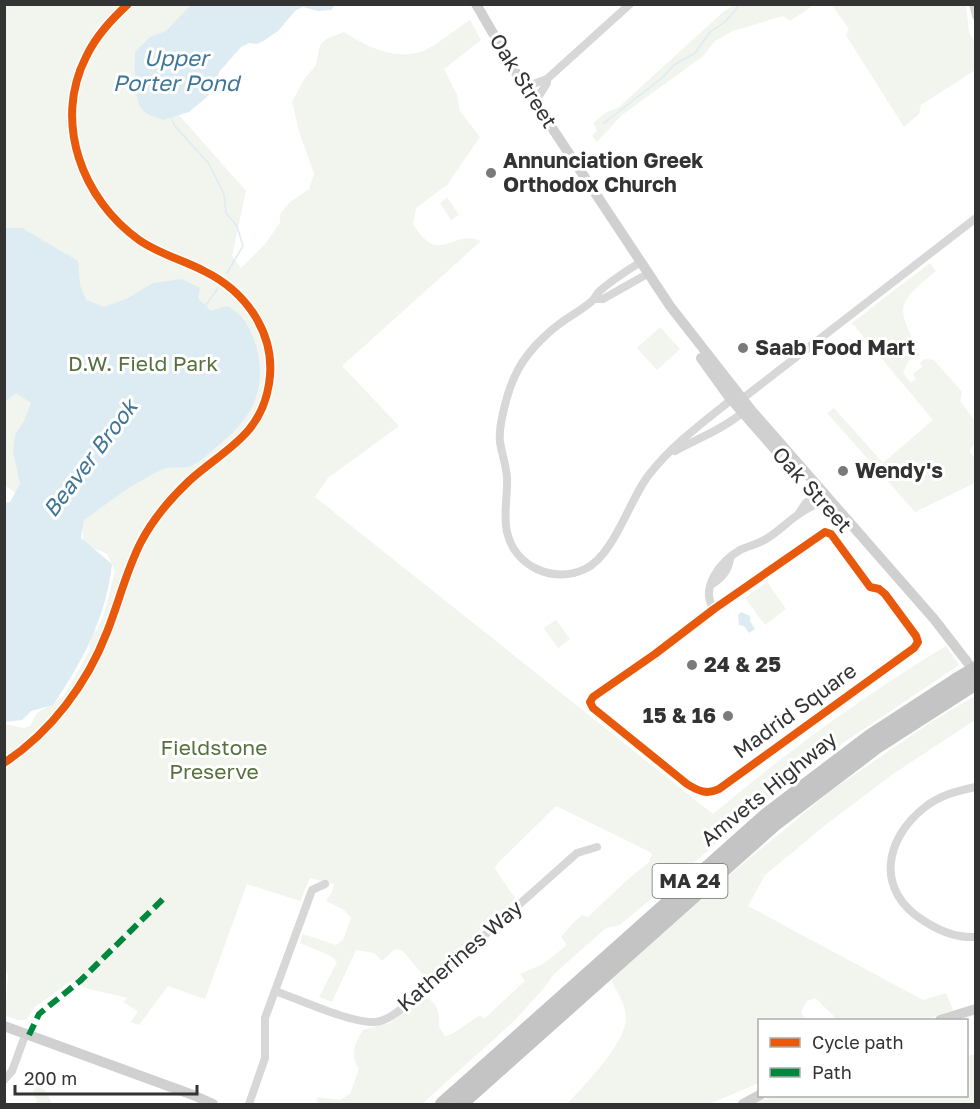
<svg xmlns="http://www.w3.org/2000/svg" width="980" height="1109" font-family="'Golos Text',sans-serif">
	<rect width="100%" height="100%" fill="#fff"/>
	<g fill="#f1f5ed">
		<polygon points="736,4 814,5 790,21 783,16 733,31 715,41 702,57 622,115 597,142 592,136 597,130 593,123 605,113 619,107 723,12"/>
		<path d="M5,5h211l-75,67 105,119 -14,65 9,12 24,-24 15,-21v-9l10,-12 19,-13 5,-15 -15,-43 -7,-29 11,-21 13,-16 4,-20 6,-6 18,-7c23,15 51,29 79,19 13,-5 34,-23 47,-31l11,20 -37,29 13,26 3,16 20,26 -33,48 -31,23 -3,16c27,44 39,4 68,17l-139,125 57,60 -71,52 -13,19 398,317c74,-62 150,-118 233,-168l13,19 -116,78 -82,63 -141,119 -14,3 -52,46 -10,14 -31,34 -91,82h-95l-8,-1 -3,-3 2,-3 22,3 10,-6 9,-25c-10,-14 -4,-26 4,-39l27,-7 34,-26c14,5 16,16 15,30l6,9 7,-2 28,-19 4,4 41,-38 -5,-7 23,-10 24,-19 -6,-8 11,-13 10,-9 6,2 39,-37 22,-18 3,-7 -2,-3 -94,-46 -59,58 -2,5 20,29 -3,4 -82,72 -7,1 -20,-24 -8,-2 -13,12 -8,-8 -18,-3 -24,52 -13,-5 18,-35 -6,-6 -31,-13 3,-9 33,11 7,-5 8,-22 -7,-8 -18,-9 6,-9 2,-8 -24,-6 -10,23 -53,-17 -42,115 -37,-13 -29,39 -8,-3 7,-11 -15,-9 5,-4 -43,-10 -11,-9 -39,28 -9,13h-9l-12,-5 3,-40 -4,-8 1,-243 19,4 6,-2 7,-13 26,-16 27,-47 -2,-10 2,-6 7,-4 7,-16 11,-43 -8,-17c-14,-8 -26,-4 -24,-24l-78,-44z"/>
		<polygon points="832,5 966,5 969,33 975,43 975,70 921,105 919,114 904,127 846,35 849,29"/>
		<polygon points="447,197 459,215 451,220 440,203"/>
		<path d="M930,263l6,8c-45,36 -37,36 -16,85l-11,4 -6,13 8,10 5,-4 -3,-5 9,-7 -2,-4 5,-4 9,1 28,32 -2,9 15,20v22l-6,8 6,8v24l-60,29 -88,-99 7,-5 49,55 50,-43 -81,-97z"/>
		<polygon points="660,327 680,349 657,370 637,348"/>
		<polygon points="767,582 786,609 765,625 745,598"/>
		<polygon points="556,620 570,639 558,648 544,628"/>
		<path d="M975,696v24l-82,54 -65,49 -63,52 -17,31 175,94 23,-7 7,17 -28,10h-90l-2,-5 -18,-17 -8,3 -6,11 5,8h-46l-1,63 -50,21h-142c17,-18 62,-64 59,-89 -1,-11 -10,-25 -15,-35l116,-103 105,-87 99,-68z"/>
		<polygon points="975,1054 975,1104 752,1104 774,1096 966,1096 967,1056"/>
		<polygon points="36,1087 44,1089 51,1101 50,1104 36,1104 37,1101 33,1091"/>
	</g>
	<g fill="#ddebf3">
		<path d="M191,5v-1l144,1 -4,5 -13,1 -15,-4 -7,3 -18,21 -15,10 -6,3 -8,-1 -8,4 -22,25 -2,9 -10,16 -18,15 -26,8c-5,-2 -13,-4 -18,-8 -13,-10 -10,-44 -10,-60l15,-15 16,-6z"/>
		<path d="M5,228h17l56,33 2,24 6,15 18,7 22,-8 27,-16 29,-4 18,9 -2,10 13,13 16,-5c18,8 27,29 31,48 8,43 -11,69 -43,94 -7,6 -14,13 -22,17 -9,5 -22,0 -32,5 -28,13 -52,32 -77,50l-3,18 31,26c-5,51 -30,99 -59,141l-22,6 -9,9 -17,2v-219l5,-1 10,-18 -7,-33 2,-16 9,-14 7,-18 -15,-10 -11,9z"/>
		<polygon points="741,612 750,616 750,621 755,629 749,633 744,626 739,625 738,615"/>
	</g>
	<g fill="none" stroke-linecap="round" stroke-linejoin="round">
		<g stroke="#ddebf3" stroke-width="1.5">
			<polyline points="171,118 175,126 209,164 224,194 226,213 237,226 243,246 227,273"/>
			<polyline points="604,123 662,78 674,65 695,53 710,32 726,21 740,4"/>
			<polyline points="206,305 218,288"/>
		</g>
		<g stroke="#d7d7d7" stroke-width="8">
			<polyline points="973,4 976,16"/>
			<polyline points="525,87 547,79"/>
			<polyline points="535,102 547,83 547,79 630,4"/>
			<path d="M641,262c-9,5 -39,25 -44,32 -5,6 1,2 -5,7 -9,8 -20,14 -30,21 -18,13 -38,33 -47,54 -7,14 -17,50 -15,66 2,12 6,23 7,35 1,18 -4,37 0,55 8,35 47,52 78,37 29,-14 44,-68 63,-93 23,-30 54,-53 83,-76h4"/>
			<polyline points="594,299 603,299 649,273"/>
			<polyline points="742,399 976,218"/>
			<path d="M675,451c22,-12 48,-22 67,-38v-4"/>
			<polyline points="799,513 805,504 820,490"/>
			<path d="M825,532l6,2 39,53 9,2 6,5 31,42 2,6 -4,6 -195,141c-12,6 -21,2 -32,-5l-94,-76 -3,-6 3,-5 62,-43 59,-45z"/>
			<path d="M711,585c11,-7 17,-14 19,-26"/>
			<path d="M714,609c-15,-21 7,-48 26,-59 9,-4 18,-6 26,-11 12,-7 21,-17 33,-25 10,-7 16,-8 27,-17"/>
			<path d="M4,763c47,-31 83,-79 103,-131 12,-30 19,-61 34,-90 12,-23 29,-43 48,-61 34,-31 72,-45 80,-97 8,-49 -22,-92 -65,-113 -21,-11 -45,-17 -65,-31 -57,-41 -86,-118 -53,-183 10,-21 25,-37 42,-53"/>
			<path d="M976,787c-19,4 -36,8 -51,20 -41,32 -50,84 -1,114 16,10 32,17 52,16"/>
			<path d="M275,991c23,8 78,33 100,31 11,-1 20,-8 29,-15l173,-154 20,-6"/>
			<polyline points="4,1080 12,1071 26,1033"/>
			<polyline points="249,1104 265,1058 265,1018 312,890 325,884"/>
		</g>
		<g stroke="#d0d0d0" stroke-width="10">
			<polyline points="476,4 519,78 670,306 752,411 934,619 968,663"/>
			<polyline points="701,358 729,397 778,453"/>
			<polyline points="940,1020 976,1009"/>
			<polyline points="4,1026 193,1095 213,1104"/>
			<polyline points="743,1104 760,1095"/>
		</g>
		<g stroke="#c4c4c4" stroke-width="14">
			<polyline points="442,1104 766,815 870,736 956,680"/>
			<polyline points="461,1104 774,825 878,746 976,683"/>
		</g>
		<polyline stroke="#c4c4c4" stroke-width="14" points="956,680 976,668"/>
		<polyline stroke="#00873e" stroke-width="6" stroke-dasharray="12 6" stroke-linecap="butt" points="29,1035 39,1014 80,981 163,899"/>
		<g stroke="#fff" stroke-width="11">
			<g id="cycleway">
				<path d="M825,532l6,2 39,53 9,2 6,5 31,42 2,6 -4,6 -195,141c-12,6 -21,2 -32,-5l-94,-76 -3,-6 3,-5 62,-43 59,-45z"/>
				<path d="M4,763c47,-31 83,-79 103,-131 12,-30 19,-61 34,-90 12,-23 29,-43 48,-61 34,-31 72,-45 80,-97 8,-49 -22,-92 -65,-113 -21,-11 -45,-17 -65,-31 -57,-41 -86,-118 -53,-183 10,-21 25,-37 42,-53"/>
			</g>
		</g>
		<use href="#cycleway" stroke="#e8590c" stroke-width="8"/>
	</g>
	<g fill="#7a7a7a" stroke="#fff" stroke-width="2">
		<circle cx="491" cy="173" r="6"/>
		<circle cx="743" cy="348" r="6"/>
		<circle cx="843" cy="471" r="6"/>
		<circle cx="692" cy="665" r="6"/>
		<circle cx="728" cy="716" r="6"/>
	</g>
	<g text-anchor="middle" stroke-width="6" stroke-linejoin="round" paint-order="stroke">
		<rect fill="#fff" stroke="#707070" stroke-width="1.5" x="652.5" y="864" width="75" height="34" rx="4.5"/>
		<g font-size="20" font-weight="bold" fill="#333">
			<text x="690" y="888">MA 24</text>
		</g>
		<g font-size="21" fill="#333" stroke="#fff">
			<text transform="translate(523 81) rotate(58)" y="7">Oak Street</text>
			<text transform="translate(812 490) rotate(48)" y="7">Oak Street</text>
			<text transform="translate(795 711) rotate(-36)" y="7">Madrid Square</text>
			<text transform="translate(769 789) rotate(-39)" y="7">Amvets Highway</text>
			<text transform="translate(460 956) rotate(-41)" y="7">Katherines Way</text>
		</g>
		<g font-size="21" font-weight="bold" fill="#333" stroke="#fff" text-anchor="start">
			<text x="503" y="168">Annunciation Greek<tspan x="503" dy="24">Orthodox Church</tspan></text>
			<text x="755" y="355">Saab Food Mart</text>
			<text x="855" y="478">Wendy's</text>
			<text x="704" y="672">24 &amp; 25</text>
			<text x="716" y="723" text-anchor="end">15 &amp; 16</text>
		</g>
		<g font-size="21" fill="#56703f" stroke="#fff">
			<text x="143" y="371">D.W. Field Park</text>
			<text x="214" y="755">Fieldstone<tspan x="214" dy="24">Preserve</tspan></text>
		</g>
		<g font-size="22" font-style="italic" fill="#3f7597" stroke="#fff">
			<text x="176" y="66">Upper<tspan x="176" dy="25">Porter Pond</tspan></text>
			<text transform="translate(90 458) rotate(-53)" y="8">Beaver Brook</text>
		</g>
	</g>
	<rect width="980" height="1109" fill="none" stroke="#333333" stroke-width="12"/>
	<rect x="758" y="1019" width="210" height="78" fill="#ffffff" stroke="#adadad" stroke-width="1.5"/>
	<rect x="770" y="1038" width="30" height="9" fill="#e8590c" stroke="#adadad" stroke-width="1.5"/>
	<text x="812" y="1049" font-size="18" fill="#333333">Cycle path</text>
	<rect x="770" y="1068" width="30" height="9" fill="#00873e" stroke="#adadad" stroke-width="1.5"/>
	<text x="812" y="1079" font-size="18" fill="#333333">Path</text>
	<path d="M15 1085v9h182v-9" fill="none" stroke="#333333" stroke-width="3"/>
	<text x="24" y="1085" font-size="18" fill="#333333" stroke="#ffffff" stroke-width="4.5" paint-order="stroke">200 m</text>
</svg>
